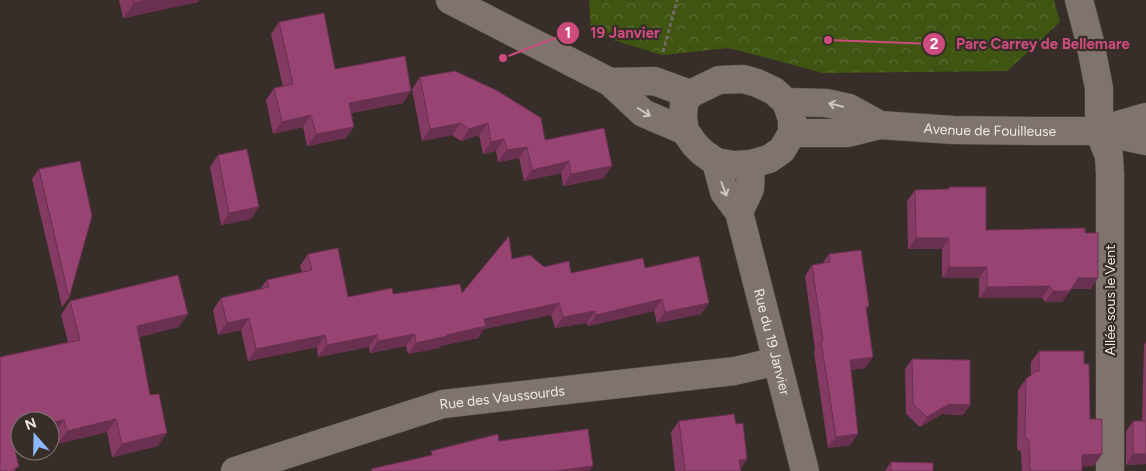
<svg xmlns="http://www.w3.org/2000/svg" width="1146" height="471" font-family="Figtree,sans-serif">
	<defs>
		<pattern id="park-crowns" width="20" height="18" patternUnits="userSpaceOnUse" patternTransform="scale(1.25)"><rect width="20" height="18" fill="#3f5511"/><path d="M2 6a3 3 0 1 1 6 0M12 15a3 3 0 1 1 6 0" fill="none" stroke="#5b6d34"/></pattern>
	</defs>
	<rect width="100%" height="100%" fill="#382e29"/>
	<polygon fill="url(#park-crowns)" points="589,0 1054,0 1060,22 1007,71 823,73 729,48 662,55 591,33"/>
	<g fill="none" stroke-linecap="round" stroke-linejoin="round">
		<g stroke="#554d49" stroke-width="29">
			<g id="minor">
				<polyline points="450,0 610,82 643,113 685,131"/>
				<polyline points="1079,0 1090,42 1099,88 1099,131 1109,156 1110,175 1110,471"/>
				<polygon points="743,79 757,83 774,91 786,102 792,119 792,133 782,150 769,159 751,164 734,165 716,162 702,152 695,145 685,131 683,118 684,103 690,94 719,80"/>
				<polyline points="610,82 654,81 690,94"/>
				<polyline points="786,102 826,103 849,108 880,125"/>
				<polyline points="1101,130 1146,117"/>
				<path id="s1" d="M792,133h56l32,-8 73,5 84,1h62l47,10"/>
				<path id="s2" d="M716,162l8,30 15,20 66,259"/>
				<polyline points="739,212 750,189 751,164"/>
				<path id="s3" d="M235,471l208,-67 292,-33 42,-10"/>
			</g>
		</g>
		<polyline stroke="#716964" stroke-width="3" stroke-dasharray="4 2.5" stroke-linecap="butt" points="663,52 677,0"/>
		<use href="#minor" stroke="#7f746d" stroke-width="28"/>
	</g>
	<g fill="#833a63">
		<polygon points="119,0 199,0 198,2 123,18"/>
		<polygon points="279,22 335,69 403,103 351,113 346,138 307,146 303,127 273,134 266,100 274,88 283,87 271,34"/>
		<polygon points="420,77 545,140 604,178 563,186 561,173 524,181 519,158 498,162 496,151 483,154 479,135 461,141 452,135 422,141 412,89"/>
		<polygon points="218,155 251,219 221,225 210,167"/>
		<polygon points="39,169 69,298 62,307 32,179"/>
		<polygon points="949,187 986,230 1091,289 1071,289 1062,302 1045,302 1042,298 979,298 979,278 942,278 942,249 908,249 907,201 915,190 948,189"/>
		<polygon points="308,254 348,297 393,294 462,293 512,259 571,273 645,268 701,314 657,323 654,311 588,326 587,323 555,328 551,315 484,329 478,338 440,346 439,348 408,354 406,346 370,353 369,347 318,357 317,347 248,361 241,330 218,335 213,310 221,298 260,289 267,280 302,273 300,266"/>
		<polygon points="829,254 869,306 866,310 873,357 865,368 851,370 850,445 828,448 814,352 815,350 805,276 812,265 822,264"/>
		<polygon points="70,301 188,314 178,327 139,337 158,446 112,457 107,432 57,444 54,434 20,421 20,441 13,443 0,357 68,342 61,315"/>
		<polygon points="1146,341 1146,464 1126,465 1126,432 1133,421 1142,421 1144,345"/>
		<polygon points="1039,351 1084,364 1094,466 1082,466 1082,471 1022,471 1021,452 1017,449 1018,390 1026,379 1031,375 1031,362"/>
		<polygon points="912,359 970,405 963,415 942,414 920,427 906,414 905,369"/>
		<polygon points="679,421 747,459 740,469 741,471 675,471 671,432"/>
		<polygon points="891,462 933,471 885,471"/>
	</g>
	<g fill="#6a3050">
		<polygon points="146,0 199,0 198,2 123,18 134,3"/>
		<polygon points="411,91 403,103 341,114 349,103"/>
		<polygon points="311,115 303,127 273,134 282,122"/>
		<polygon points="461,123 452,135 422,141 430,129"/>
		<polygon points="488,123 479,135 461,141 469,129"/>
		<polygon points="354,127 346,138 307,146 316,134"/>
		<polygon points="504,139 496,151 483,154 491,142"/>
		<polygon points="527,147 519,158 498,162 507,150"/>
		<polygon points="569,161 561,173 524,181 532,170"/>
		<polygon points="612,166 604,178 563,186 571,174"/>
		<polygon points="259,207 251,219 221,225 229,213"/>
		<polygon points="916,238 949,238 942,249 908,249"/>
		<polygon points="949,267 987,267 979,278 942,278"/>
		<polygon points="1078,278 1098,278 1091,289 1070,289"/>
		<polygon points="1050,286 1042,298 979,298 987,287"/>
		<polygon points="1053,291 1070,291 1062,302 1045,302"/>
		<polygon points="662,299 654,311 588,326 596,315"/>
		<polygon points="559,303 551,315 484,329 478,338 440,346 439,348 408,354 416,343 447,335 484,319"/>
		<polygon points="709,303 701,314 657,323 665,312"/>
		<polygon points="595,311 587,323 555,328 563,317"/>
		<polygon points="188,314 178,327 128,340 137,326"/>
		<polygon points="249,318 241,330 218,335 227,323"/>
		<polygon points="415,334 406,346 370,353 378,341"/>
		<polygon points="325,335 317,347 248,361 256,349"/>
		<polygon points="377,335 369,347 318,357 327,345"/>
		<polygon points="873,357 865,368 843,371 850,360"/>
		<polygon points="949,404 970,405 963,415 942,414 920,427 927,417"/>
		<polygon points="116,419 107,432 57,444 67,431"/>
		<polygon points="64,420 54,434 50,435 50,423"/>
		<polygon points="20,430 20,441 1,446 11,432"/>
		<polygon points="167,433 158,446 112,457 122,444"/>
		<polygon points="858,434 850,445 828,448 836,437"/>
		<polygon points="1102,454 1094,466 1074,467 1082,455"/>
		<polygon points="1133,454 1146,454 1146,464 1126,465"/>
		<polygon points="747,459 739,471 739,460"/>
		<polygon points="593,466 590,471 555,471"/>
	</g>
	<g fill="#984473" stroke="#6a3050">
		<polygon points="133,0 146,0 134,3"/>
		<polygon points="324,13 335,69 405,56 411,91 349,103 354,127 316,134 311,115 282,122 274,88 293,84 279,22"/>
		<polygon points="455,71 498,91 541,118 545,140 604,128 612,166 571,174 569,161 532,170 527,147 507,150 504,139 491,142 488,123 469,129 461,123 430,129 420,77"/>
		<polygon points="247,149 259,207 229,213 218,155"/>
		<polygon points="80,161 92,216 69,298 39,169"/>
		<polygon points="949,187 986,187 986,230 1085,228 1085,233 1098,233 1098,278 1078,278 1070,291 1053,291 1050,286 987,287 987,267 949,267 949,238 916,238 915,190 949,189"/>
		<polygon points="509,236 512,259 530,255 544,267 569,261 571,273 643,258 645,268 699,256 709,303 665,312 662,299 596,315 595,311 563,317 559,303 484,319 486,326 447,335 447,336 416,343 415,334 378,341 377,335 327,345 325,335 256,349 249,318 227,323 221,298 269,287 267,280 312,270 308,254 338,248 348,297 392,288 393,294 460,284 462,293"/>
		<polygon points="861,250 869,306 866,307 873,357 850,360 858,434 836,437 821,341 823,341 812,265 830,262 829,254"/>
		<polygon points="178,275 188,314 137,326 150,395 159,394 167,433 122,444 116,419 67,431 64,420 50,423 50,421 20,421 20,430 11,432 19,467 15,468 15,471 0,471 0,357 80,340 70,301"/>
		<polygon points="1039,351 1084,351 1084,364 1089,364 1090,419 1102,419 1102,454 1082,455 1082,471 1030,471 1029,440 1025,437 1026,379 1036,371 1039,371"/>
		<polygon points="912,359 970,360 970,405 949,404 927,417 913,404"/>
		<polygon points="734,414 736,424 743,423 747,459 739,460 741,471 685,471 679,421"/>
		<rect x="1133" y="421" width="13" height="33"/>
		<polygon points="588,429 593,466 555,471 372,471 371,469 432,455 431,451 498,434 499,441"/>
		<polygon points="891,462 933,463 933,471 891,471"/>
	</g>
	<defs><path id="oneway-shaft" d="M-6 0H5M1.5-3L5.5 0L1.5 3" fill="none" stroke-width="1.6" stroke-linecap="round" stroke-linejoin="round" transform="scale(1.25)"/></defs>
	<g stroke="#cdc5c0">
		<use href="#oneway-shaft" transform="translate(836 105) rotate(-167)"/>
		<use href="#oneway-shaft" transform="translate(644 112) rotate(32)"/>
		<use href="#oneway-shaft" transform="translate(724 189) rotate(69)"/>
	</g>
	<g text-anchor="middle" stroke-width="4.5" stroke-linejoin="round" paint-order="stroke">
		<g font-size="14" fill="#eee8e4" stroke="#382e29">
			<text dy="5" stroke="none"><textPath href="#s1" startOffset="199">Avenue de Fouilleuse</textPath></text>
			<text transform="translate(1110 300) rotate(-90)" y="5">Allée sous le Vent</text>
			<text dy="5" stroke="none"><textPath href="#s2" startOffset="190">Rue du 19 Janvier</textPath></text>
			<text dy="5" stroke="none"><textPath href="#s3" startOffset="278">Rue des Vaussourds</textPath></text>
		</g>
	</g>
	<path fill="none" stroke="#cd4c7d" stroke-width="2" d="M503 58L568 33M828 40L934 44"/>
	<g fill="#cd4c7d" stroke="#382e29" stroke-width="2">
		<circle cx="503" cy="58" r="5"/>
		<circle cx="828" cy="40" r="5"/>
		<circle cx="568" cy="33" r="12"/>
		<circle cx="934" cy="44" r="12"/>
	</g>
	<g font-size="15" text-anchor="middle" font-weight="bold" fill="#fff">
		<text x="568" y="38">1</text>
		<text x="934" y="49">2</text>
	</g>
	<g font-size="15" text-anchor="middle" font-weight="bold" fill="#cd4c7d" stroke="#382e29" stroke-width="4.5" stroke-linejoin="round" paint-order="stroke">
		<text x="625" y="38">19 Janvier</text>
		<text x="1043" y="49">Parc Carrey de Bellemare</text>
	</g>
	<g transform="translate(35 436) rotate(340)"><circle r="24" fill="#382e29" stroke="#817874"/>
	<path d="M0-4L9 19L0 12L-9 19Z" fill="#8db9fc"/>
	<text y="-8" font-size="14" font-weight="bold" text-anchor="middle" fill="#eee8e4">N</text>
	</g>
</svg>
